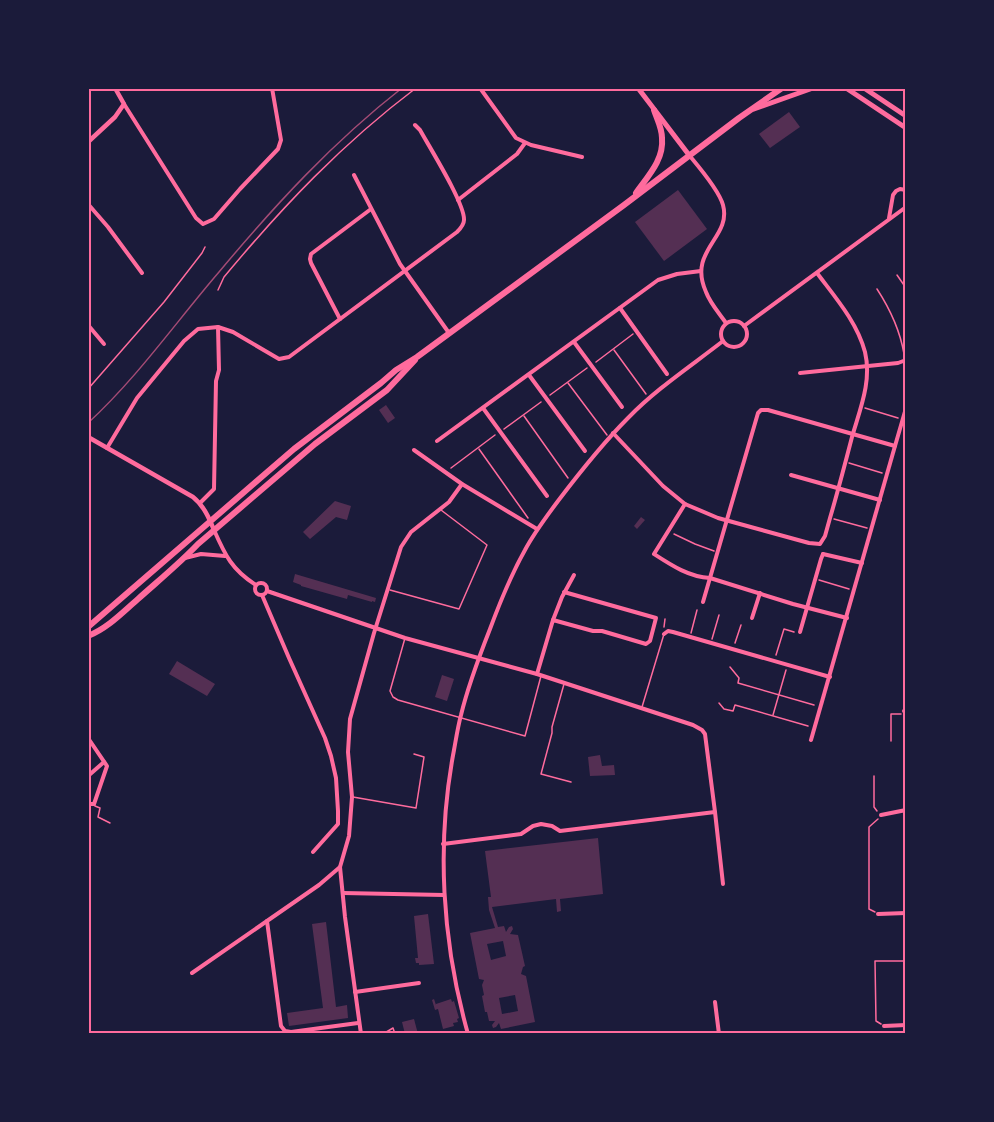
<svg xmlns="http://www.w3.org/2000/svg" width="994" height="1122" font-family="Jost,sans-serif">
	<rect width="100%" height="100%" fill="#1b1b3a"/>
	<g fill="#542f53" fill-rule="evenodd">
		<polygon points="789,112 800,127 770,148 759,134"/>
		<polygon points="678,190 707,229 664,261 635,222"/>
		<polygon points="386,405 395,418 388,423 379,410"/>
		<polygon points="335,501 351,506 347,520 336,517 310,539 303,532"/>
		<polygon points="641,517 645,520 637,529 634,526"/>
		<polygon points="295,574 376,598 375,602 372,601 372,602 348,595 347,599 301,586 301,585 293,582"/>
		<polygon points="177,661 215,684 207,696 169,674"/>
		<polygon points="442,675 454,679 447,701 435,697"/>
		<polygon points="600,755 602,766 614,765 615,775 590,776 588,757"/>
		<path d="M598,838l5,56 -43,5 1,12 -4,1 -1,-13 -64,8 6,20 6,-1 2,6 3,-5 3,-1 1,3 -3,5 8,1 7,31 -2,1 -2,7 5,2 9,46 -34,7 -2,-6 -3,4 -3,1 -1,-3 3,-4h-6l-2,-9h-2l-3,-16 2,-1 -2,-10 2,-5 -5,-1 -9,-46 25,-5 -6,-18 -1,-13h3l-6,-46zM503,941l3,15 -15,4 -4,-16zM515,995l3,16 -16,3 -3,-16z"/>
		<polygon points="428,914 434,964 419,965 419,963 416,963 415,958 418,958 414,916"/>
		<polygon points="326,922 336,1007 347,1005 348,1018 289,1026 287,1013 323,1008 312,924"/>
		<polygon points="434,999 436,1005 436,1004 451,999 452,1002 454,1001 459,1018 457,1019 458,1022 453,1023 454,1026 443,1029 438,1009 435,1010 432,1000"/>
		<polygon points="414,1019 418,1034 405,1034 402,1022"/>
	</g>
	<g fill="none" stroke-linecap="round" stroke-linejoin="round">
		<g stroke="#ff6b9d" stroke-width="1.5">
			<polyline points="897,275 906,288"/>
			<path d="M877,289c13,20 23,41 27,65"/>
			<path d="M218,290l6,-13c59,-71 118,-133 192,-189"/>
			<polyline points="614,350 646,394"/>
			<polyline points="596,362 633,334"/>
			<polyline points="568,383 607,435"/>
			<polyline points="88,389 164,302 202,253 205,247"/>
			<polyline points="550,395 587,368"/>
			<polyline points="865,408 898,418"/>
			<polyline points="524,416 568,478"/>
			<polyline points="504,429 541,402"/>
			<polyline points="479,449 528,518"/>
			<polyline points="849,463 882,473"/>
			<polyline points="451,468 495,435"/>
			<polyline points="834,519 867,528"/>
			<polyline points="674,534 695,544 714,551"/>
			<polyline points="819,580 849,589"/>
			<polyline points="664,627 665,619"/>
			<polyline points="691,633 697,610"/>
			<polyline points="712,639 719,615"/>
			<polyline points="735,643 741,625"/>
			<polyline points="776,655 784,629 794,632"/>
			<polyline points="904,666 904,707"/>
			<polyline points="730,667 739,678 738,683 814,705"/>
			<polyline points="719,703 724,709 733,711 735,705 808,726"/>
			<polyline points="773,715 786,670"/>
			<polyline points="891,741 891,714 901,714"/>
			<polyline points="874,776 874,807 877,811"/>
			<polyline points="875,912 869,909 869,827 878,819"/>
			<polyline points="881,1024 876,1021 875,961 906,961"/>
		</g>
		<g stroke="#ff6b9d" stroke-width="1.5">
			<polyline points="390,590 459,609 487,545 441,510"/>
			<polyline points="405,638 390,691 393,697 398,700 525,736 541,676"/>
			<polyline points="564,684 552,727 552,733 541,774 571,782"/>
			<polyline points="642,707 664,634"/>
			<polyline points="353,797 416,808 424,757 414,754"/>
			<polyline points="94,805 95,806 100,808 98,817 110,823"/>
			<polyline points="383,1034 393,1028 395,1034"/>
		</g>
		<g stroke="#ff6b9d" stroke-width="4">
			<polyline points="480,88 516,138 531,145 582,157"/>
			<polyline points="124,104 196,218 203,224 214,219 240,189 278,149 281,140 272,88"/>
			<path d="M689,155c10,12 30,35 34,50 9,33 -36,45 -17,87 4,11 13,21 20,31"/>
			<polyline points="354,175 400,264 449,333"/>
			<polyline points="458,200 517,154 525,143"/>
			<polyline points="88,204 108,227 142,273"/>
			<polyline points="889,218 893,195 896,191 900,189 906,190"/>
			<polyline points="620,308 667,374"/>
			<polyline points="340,319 311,263 310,259 311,254 371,209"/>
			<circle cx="734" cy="334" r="13"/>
			<polyline points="88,325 104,344"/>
			<polyline points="744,326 906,207"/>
			<polyline points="574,342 622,407"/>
			<polyline points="800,373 868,366 898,363 906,360"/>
			<polyline points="529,375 585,451"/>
			<polyline points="483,408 547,496"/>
			<path d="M613,433l50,53 22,18 33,14 91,25 11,1 5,-8 5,-18c8,-27 15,-54 22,-81 8,-28 20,-56 13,-85 -8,-30 -30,-55 -48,-79"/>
			<polyline points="437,441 658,280 677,274 701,271"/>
			<path d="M107,448l30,-50 47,-57 14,-12 20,-2 15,5 46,27 10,-2 168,-125c3,-3 7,-7 7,-12 1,-16 -34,-72 -44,-90l-5,-5"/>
			<polyline points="414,450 462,484 537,529"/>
			<polyline points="791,475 880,500"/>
			<polyline points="200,503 214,489 216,381 219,370 218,327"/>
			<path d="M685,504l-31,50c17,11 35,23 56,24l83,26 54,14"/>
			<path d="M214,530c11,25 18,40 42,55"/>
			<polyline points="823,554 862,563"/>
			<polyline points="185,558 201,554 225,556"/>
			<circle cx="261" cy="589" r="6"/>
			<polyline points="267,591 405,638 537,674 693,725 702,730 705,734 715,812 560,831 552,826 541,824 533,826 521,834 443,844"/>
			<polyline points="262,595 289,658 325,738 331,756 336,778 338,811 338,824 313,852"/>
			<polyline points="703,602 758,413 761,410 768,410 895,446 906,408"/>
			<polyline points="752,618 760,593"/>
			<polyline points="553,620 562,597 574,575"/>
			<polyline points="800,632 821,559 823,554"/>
			<polyline points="664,634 668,631 673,632 830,677"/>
			<polyline points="537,674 553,620 593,631 602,631 646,644 650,641 656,618 564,592"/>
			<polyline points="904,711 906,711"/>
			<polyline points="88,738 107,766 94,804 88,804"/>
			<polyline points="811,740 895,446"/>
			<polyline points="88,776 104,762"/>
			<polyline points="715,812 723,884"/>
			<polyline points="881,815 906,810"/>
			<polyline points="340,867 319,885 267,921 281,1026 285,1031 291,1032 358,1023"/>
			<polyline points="343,893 444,895"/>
			<polyline points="878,914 906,913"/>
			<polyline points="192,973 267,921"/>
			<polyline points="355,992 419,983"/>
			<polyline points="715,1002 719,1034"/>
			<polyline points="884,1026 906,1025"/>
			<polyline points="361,1034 345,917 340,867 349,836 352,797 348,752 350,719 374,633 401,547 411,532 449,502 462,484"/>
			<path d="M468,1034c-26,-92 -32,-190 -14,-284 2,-11 4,-24 7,-35 7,-29 18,-58 29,-86 10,-27 21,-54 35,-79 9,-17 21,-33 33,-49 22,-29 44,-57 70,-83 28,-29 63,-52 95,-77"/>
		</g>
		<g stroke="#ff6b9d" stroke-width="4.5">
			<polyline points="88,142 115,117 124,104 115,88"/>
			<path d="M88,437l105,60c11,9 16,21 21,33"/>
		</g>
		<g stroke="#ff6b9d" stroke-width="5">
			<polyline points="638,88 689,155"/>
			<polyline points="846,88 906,128"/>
			<polyline points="864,88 906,116"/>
			<polyline points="754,109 813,88"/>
		</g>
		<g stroke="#ff6b9d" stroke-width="6">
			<path d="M636,193c12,-17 28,-33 26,-55 0,-10 -5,-19 -8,-28"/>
			<polyline points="88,627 294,449 381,383 396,370 417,357 624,205 739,118 782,88"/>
			<path d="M88,636c20,-8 35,-24 50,-37 20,-18 41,-35 60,-55l117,-100 72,-54 28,-30"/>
		</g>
		<path stroke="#a44b75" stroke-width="1.5" d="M88,423c49,-45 88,-101 131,-151 56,-67 114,-130 183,-184"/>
	</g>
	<rect width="994" height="1122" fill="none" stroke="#1b1b3a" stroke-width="180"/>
	<rect x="90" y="90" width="814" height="942" fill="none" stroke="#ff6b9d" stroke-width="2"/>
</svg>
